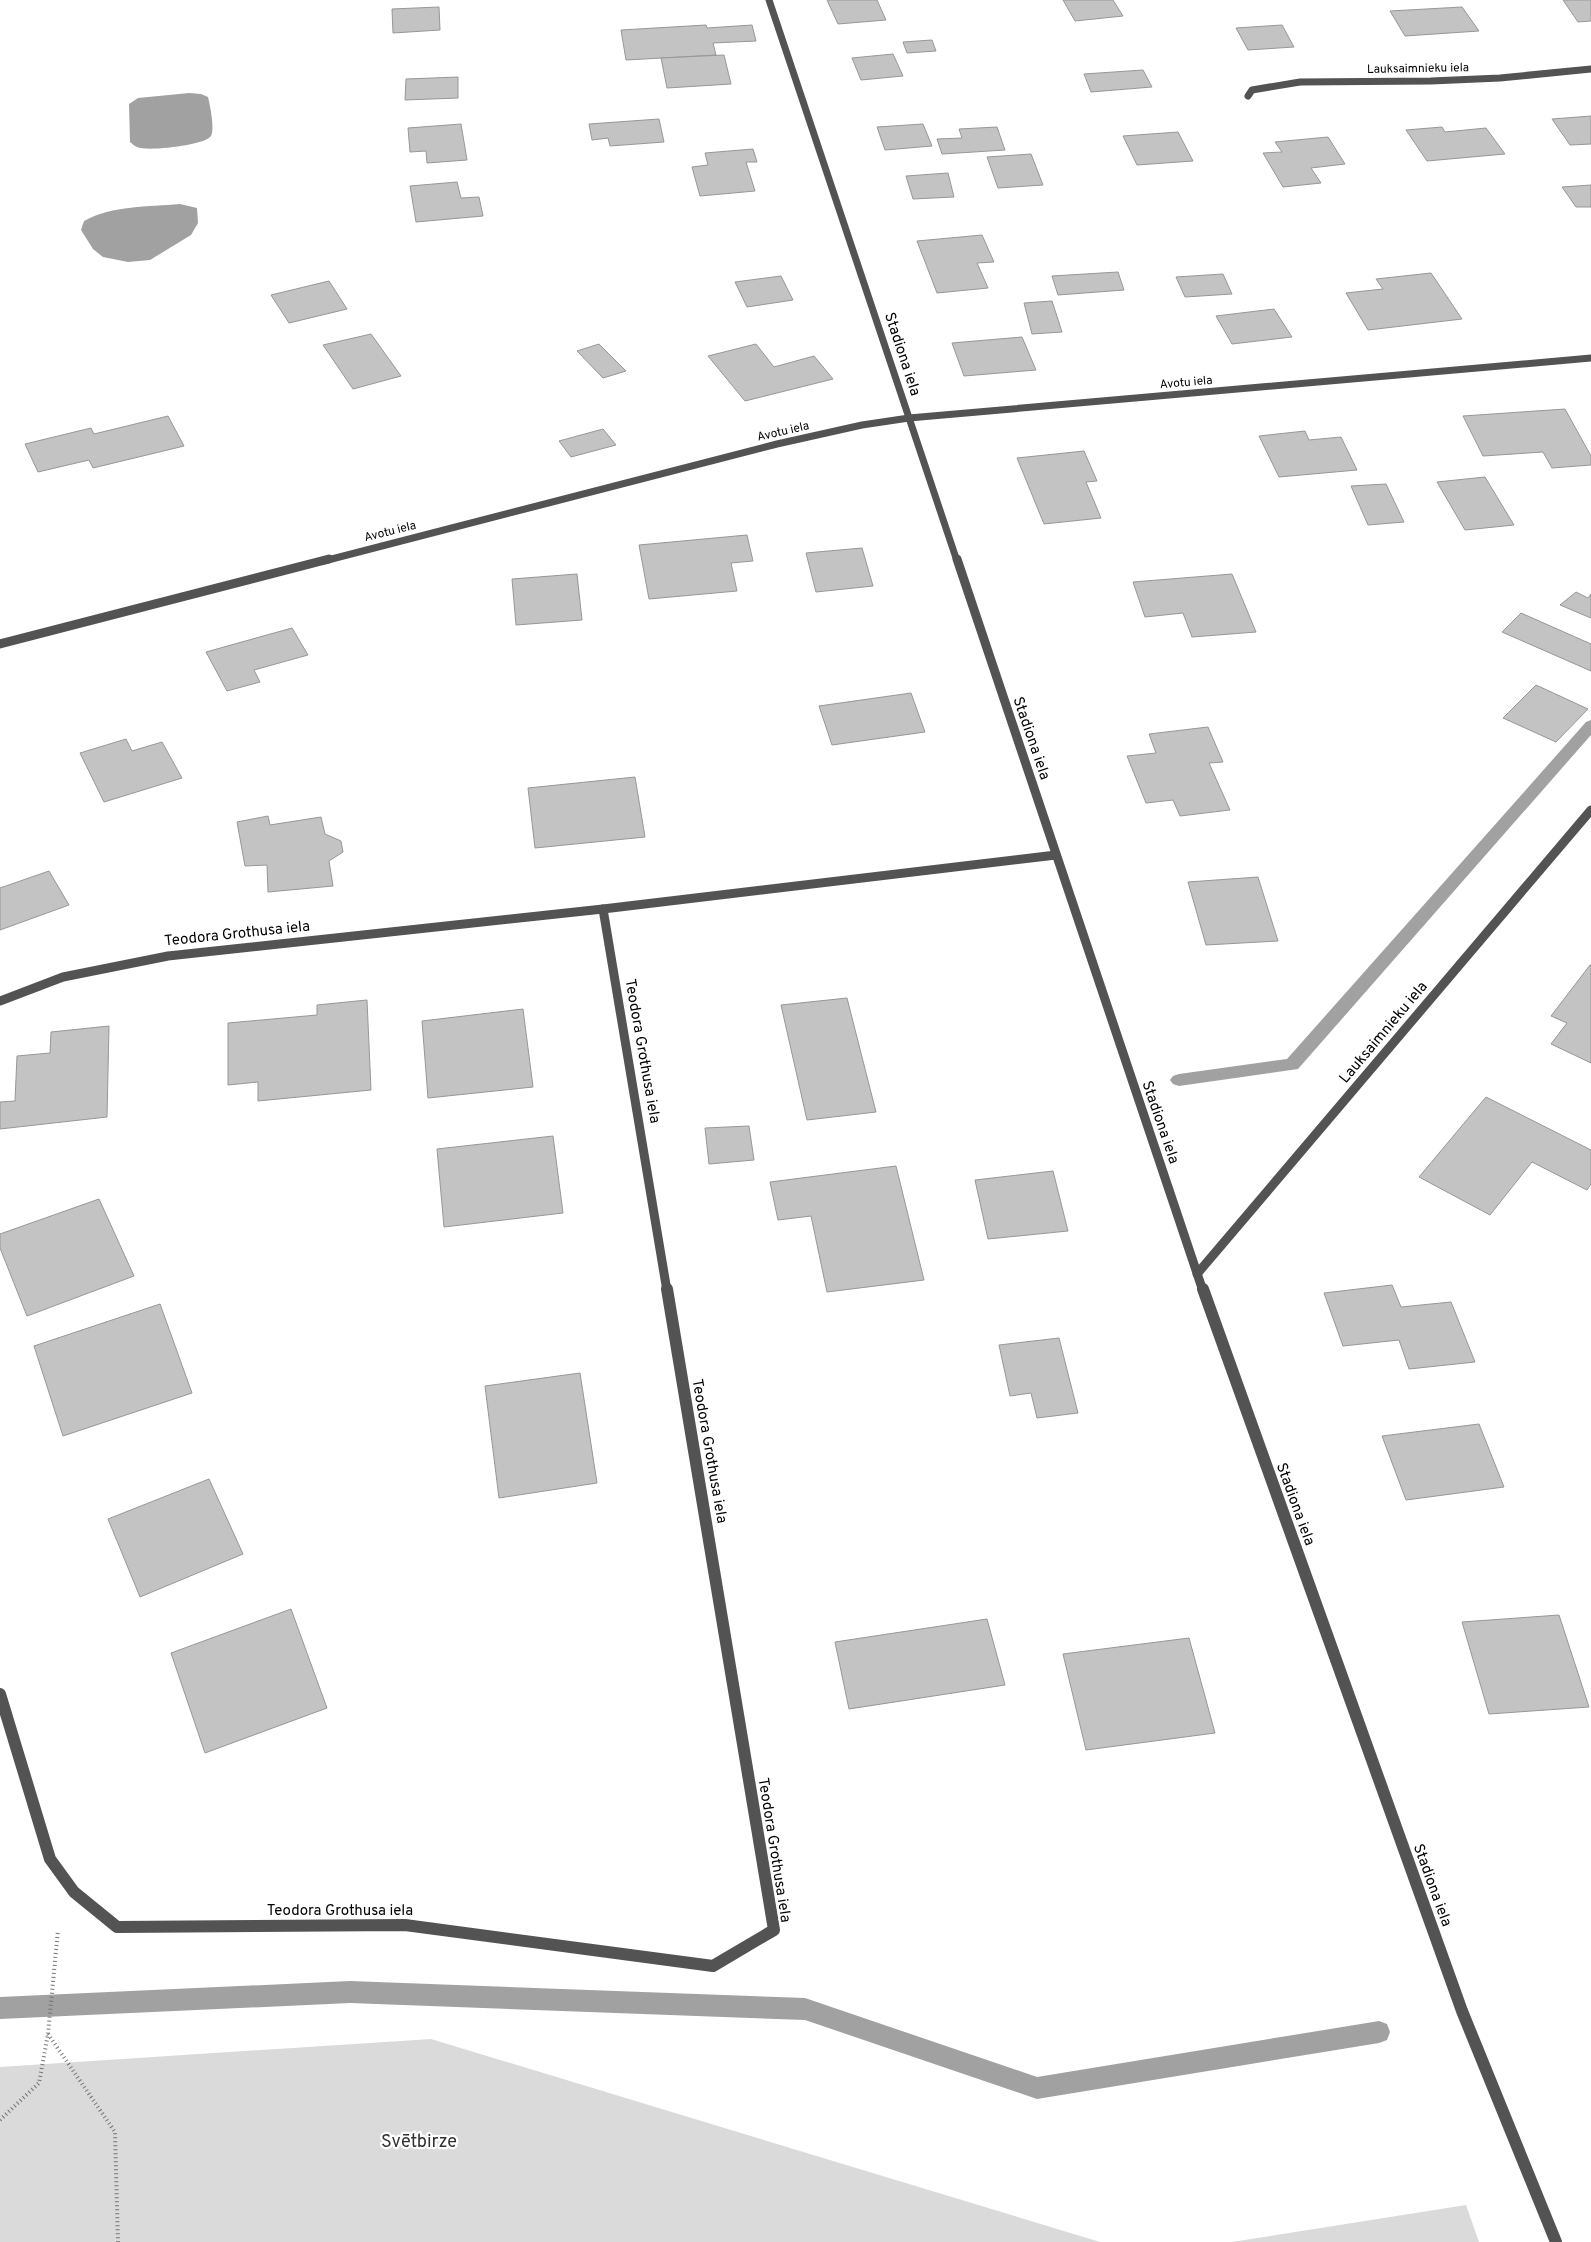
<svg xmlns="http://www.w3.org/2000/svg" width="1591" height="2242" font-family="Overpass,sans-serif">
	<rect width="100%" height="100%" fill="#fff"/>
	<g fill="#dadada">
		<polygon points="431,2039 1100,2242 0,2242 0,2067"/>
		<polygon points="1466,2205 1479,2242 1232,2242"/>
	</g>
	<g fill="#a1a1a1">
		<path d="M189,93l12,1 7,3c2,8 7,32 3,39 -5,9 -64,16 -74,11 -3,-1 -4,-3 -7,-5l-1,-38 9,-6z"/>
		<path d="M180,204l17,4 1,15 -7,12 -41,25 -22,2 -25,-5 -10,-8 -12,-19 3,-9c29,-16 64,-14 96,-17z"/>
	</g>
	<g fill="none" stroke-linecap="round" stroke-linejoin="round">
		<g fill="#a1a1a1" fill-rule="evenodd">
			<polygon points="1591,720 1591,735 1298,1069 1179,1086 1173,1084 1170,1080 1173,1076 1179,1074 1287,1059 1586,722"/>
			<polygon points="350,1981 805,1998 1037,2077 1379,2021 1387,2024 1390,2032 1387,2040 1379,2043 1037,2099 805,2020 350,2003 0,2019 0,1997"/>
		</g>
	</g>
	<g fill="#c3c3c3" stroke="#979797">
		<polygon points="827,0 877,0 886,20 838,24"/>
		<polygon points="1063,0 1113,0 1123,16 1075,21"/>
		<polygon points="1563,0 1591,0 1591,21 1578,22"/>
		<polygon points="439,7 440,30 393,33 392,9"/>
		<polygon points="1462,7 1479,31 1405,36 1390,11"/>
		<polygon points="706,25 707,28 752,25 756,41 713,43 716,55 626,60 621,30"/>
		<polygon points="1282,25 1294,47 1248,50 1236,28"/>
		<polygon points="932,40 936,51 907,53 903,42"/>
		<polygon points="893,54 903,76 861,80 852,58"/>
		<polygon points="724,55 731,84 667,88 661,58"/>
		<polygon points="1143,70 1152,87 1091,92 1084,74"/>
		<polygon points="458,77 458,98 405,100 406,79"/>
		<polygon points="1591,116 1591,144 1570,145 1552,119"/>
		<polygon points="659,119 664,142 610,146 608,138 592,140 589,124"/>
		<polygon points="461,124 467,160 427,163 426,151 410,152 408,128"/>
		<polygon points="923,124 932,146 885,150 877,127"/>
		<polygon points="997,127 1005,150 942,154 937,139 962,138 959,129"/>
		<polygon points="1442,127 1445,132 1486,128 1505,154 1427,161 1406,130"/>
		<polygon points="1178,132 1193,161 1137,165 1123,136"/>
		<polygon points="1328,137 1345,164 1311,168 1321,183 1283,187 1263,153 1282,152 1275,142"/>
		<polygon points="753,149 757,162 746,162 755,191 700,196 692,167 708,165 705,153"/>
		<polygon points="1031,154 1043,185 998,188 987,157"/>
		<polygon points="948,173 954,197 913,199 906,176"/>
		<polygon points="457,182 461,198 479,197 483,216 416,222 410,186"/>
		<polygon points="1591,185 1591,207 1576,207 1562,187"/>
		<polygon points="982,235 994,262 977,263 988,288 937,293 917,241"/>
		<polygon points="1118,272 1124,290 1058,295 1052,276"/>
		<polygon points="1431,273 1462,319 1368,330 1346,293 1383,289 1376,279"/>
		<polygon points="1223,274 1232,294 1185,297 1176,277"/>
		<polygon points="781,276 793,300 747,307 735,282"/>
		<polygon points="329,281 347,309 289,323 271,295"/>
		<polygon points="1052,301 1062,332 1032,334 1024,303"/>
		<polygon points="1274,309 1292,337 1232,344 1216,316"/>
		<polygon points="371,334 401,376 353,389 323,345"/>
		<polygon points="1022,337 1036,370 964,376 952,343"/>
		<polygon points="599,344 626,371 603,378 577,351"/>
		<polygon points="756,344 774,367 814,356 833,379 745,401 708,356"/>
		<polygon points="1565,409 1591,456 1591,465 1552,468 1543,452 1483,456 1463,416"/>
		<polygon points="168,416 184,446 93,468 89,460 38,472 25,444 91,428 94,434"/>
		<polygon points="603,429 616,445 571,457 559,441"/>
		<polygon points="1305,431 1309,440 1341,437 1357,470 1279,477 1259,436"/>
		<polygon points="1084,451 1097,481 1086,482 1101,518 1044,524 1017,458"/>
		<polygon points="1485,477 1514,525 1465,530 1437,482"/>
		<polygon points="1386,484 1404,522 1368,525 1351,486"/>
		<polygon points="747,535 753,561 731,563 737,591 649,599 639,545"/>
		<polygon points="862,548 873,586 816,592 806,553"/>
		<polygon points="577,574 582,620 516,625 512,579"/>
		<polygon points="1232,574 1256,632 1192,637 1183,613 1145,617 1133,582"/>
		<polygon points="1576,592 1588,598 1591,594 1591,618 1560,605"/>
		<polygon points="1521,613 1591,644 1591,671 1502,632"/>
		<polygon points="292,628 308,655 254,670 260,682 227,691 206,652"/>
		<polygon points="1536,685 1588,709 1556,742 1503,718"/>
		<polygon points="911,693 925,732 832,745 819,706"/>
		<polygon points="1208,727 1223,762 1209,763 1230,810 1180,816 1173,800 1146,803 1127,756 1156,753 1149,734"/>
		<polygon points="126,739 132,751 162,742 182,778 104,802 80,753"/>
		<polygon points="635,777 645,837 535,848 528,788"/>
		<polygon points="268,816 270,825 321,817 325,834 341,841 343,852 329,861 333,886 268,892 267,865 245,866 237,822"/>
		<polygon points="49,871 69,905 0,930 0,888"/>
		<polygon points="1258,877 1278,941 1206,945 1188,882"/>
		<polygon points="1590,965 1591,965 1591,1063 1551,1044 1567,1023 1551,1016"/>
		<polygon points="847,998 876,1112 807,1120 781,1005"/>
		<polygon points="367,1000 371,1090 258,1101 258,1082 228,1085 228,1023 317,1015 317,1005"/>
		<polygon points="523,1009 533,1087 428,1098 422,1021"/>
		<polygon points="109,1026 107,1117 0,1129 0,1102 15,1101 17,1056 50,1053 51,1032"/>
		<polygon points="1486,1097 1591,1150 1591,1184 1587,1190 1532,1162 1490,1215 1419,1177"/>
		<polygon points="749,1126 754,1160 709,1164 705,1128"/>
		<polygon points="553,1136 563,1213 444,1227 437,1149"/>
		<polygon points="896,1166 924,1280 827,1292 811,1216 778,1220 770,1182"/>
		<polygon points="1053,1171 1068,1231 988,1239 975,1180"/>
		<polygon points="99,1199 134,1276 27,1316 0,1248 0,1234"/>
		<polygon points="1392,1285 1401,1307 1451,1302 1475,1362 1409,1369 1399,1340 1343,1346 1324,1293"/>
		<polygon points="160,1304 192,1393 63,1436 34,1346"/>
		<polygon points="1059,1338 1078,1413 1037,1418 1031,1393 1010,1396 999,1345"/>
		<polygon points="580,1373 597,1483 499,1498 485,1386"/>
		<polygon points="1479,1424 1504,1487 1406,1500 1382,1436"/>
		<polygon points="209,1479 243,1554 140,1597 108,1519"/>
		<polygon points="291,1609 327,1708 205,1753 171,1653"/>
		<polygon points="1559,1615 1589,1707 1489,1714 1462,1622"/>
		<polygon points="987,1619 1005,1685 849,1709 835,1642"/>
		<polygon points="1189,1638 1215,1733 1086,1750 1063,1654"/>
	</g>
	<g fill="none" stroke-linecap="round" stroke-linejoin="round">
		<g stroke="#757575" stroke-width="4" stroke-dasharray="1 3" stroke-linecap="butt">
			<polyline points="48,2034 115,2132 118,2242"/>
			<polyline points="0,2120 39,2083 48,2034 58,1930"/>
		</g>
		<g stroke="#535353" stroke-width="7">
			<polyline points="769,0 957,561"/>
			<polyline points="1248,96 1252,90 1300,82 1431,81 1500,78 1591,69"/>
			<polyline points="324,561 777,444 862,425 909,418 1591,358"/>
		</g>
		<g stroke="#535353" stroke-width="9">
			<polyline points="957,559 1203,1291"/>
			<polyline points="0,644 329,559"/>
			<polyline points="603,909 667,1291"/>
			<polyline points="0,1001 63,977 168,956 603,909 1056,855"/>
			<polyline points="1197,1274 1591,810"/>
		</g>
		<g stroke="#535353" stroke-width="12">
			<polyline points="1203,1289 1462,2011 1556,2242"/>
			<polyline points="0,1694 50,1859 74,1892 117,1927 405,1925 713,1966 774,1930 667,1289"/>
		</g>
	</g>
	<g text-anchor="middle" stroke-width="4.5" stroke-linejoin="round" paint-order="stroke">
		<g font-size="12" fill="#000" stroke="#fff">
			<text transform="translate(1418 68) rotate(-1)" y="4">Lauksaimnieku iela</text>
			<text transform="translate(1186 382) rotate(-5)" y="4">Avotu iela</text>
			<text transform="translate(783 431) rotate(-13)" y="4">Avotu iela</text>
			<text transform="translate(390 531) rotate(-14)" y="4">Avotu iela</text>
		</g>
		<g font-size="15" fill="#000" stroke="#fff">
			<text transform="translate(903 354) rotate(72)" y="5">Stadiona iela</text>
			<text transform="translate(1032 738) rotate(71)" y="5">Stadiona iela</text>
			<text transform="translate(237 933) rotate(-6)" y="5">Teodora Grothusa iela</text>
			<text transform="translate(1383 1032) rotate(-50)" y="5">Lauksaimnieku iela</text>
			<text transform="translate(643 1051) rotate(80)" y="5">Teodora Grothusa iela</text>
			<text transform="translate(1161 1122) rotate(71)" y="5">Stadiona iela</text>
			<text transform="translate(710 1451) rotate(80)" y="5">Teodora Grothusa iela</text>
			<text transform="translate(1296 1504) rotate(70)" y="5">Stadiona iela</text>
			<text transform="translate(775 1850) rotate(81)" y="5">Teodora Grothusa iela</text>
			<text transform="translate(1433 1885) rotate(70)" y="5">Stadiona iela</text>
			<text x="340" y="1915">Teodora Grothusa iela</text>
		</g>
		<g font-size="18" fill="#313131" stroke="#fff">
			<text x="419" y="2147">Svētbirze</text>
		</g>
	</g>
</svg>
